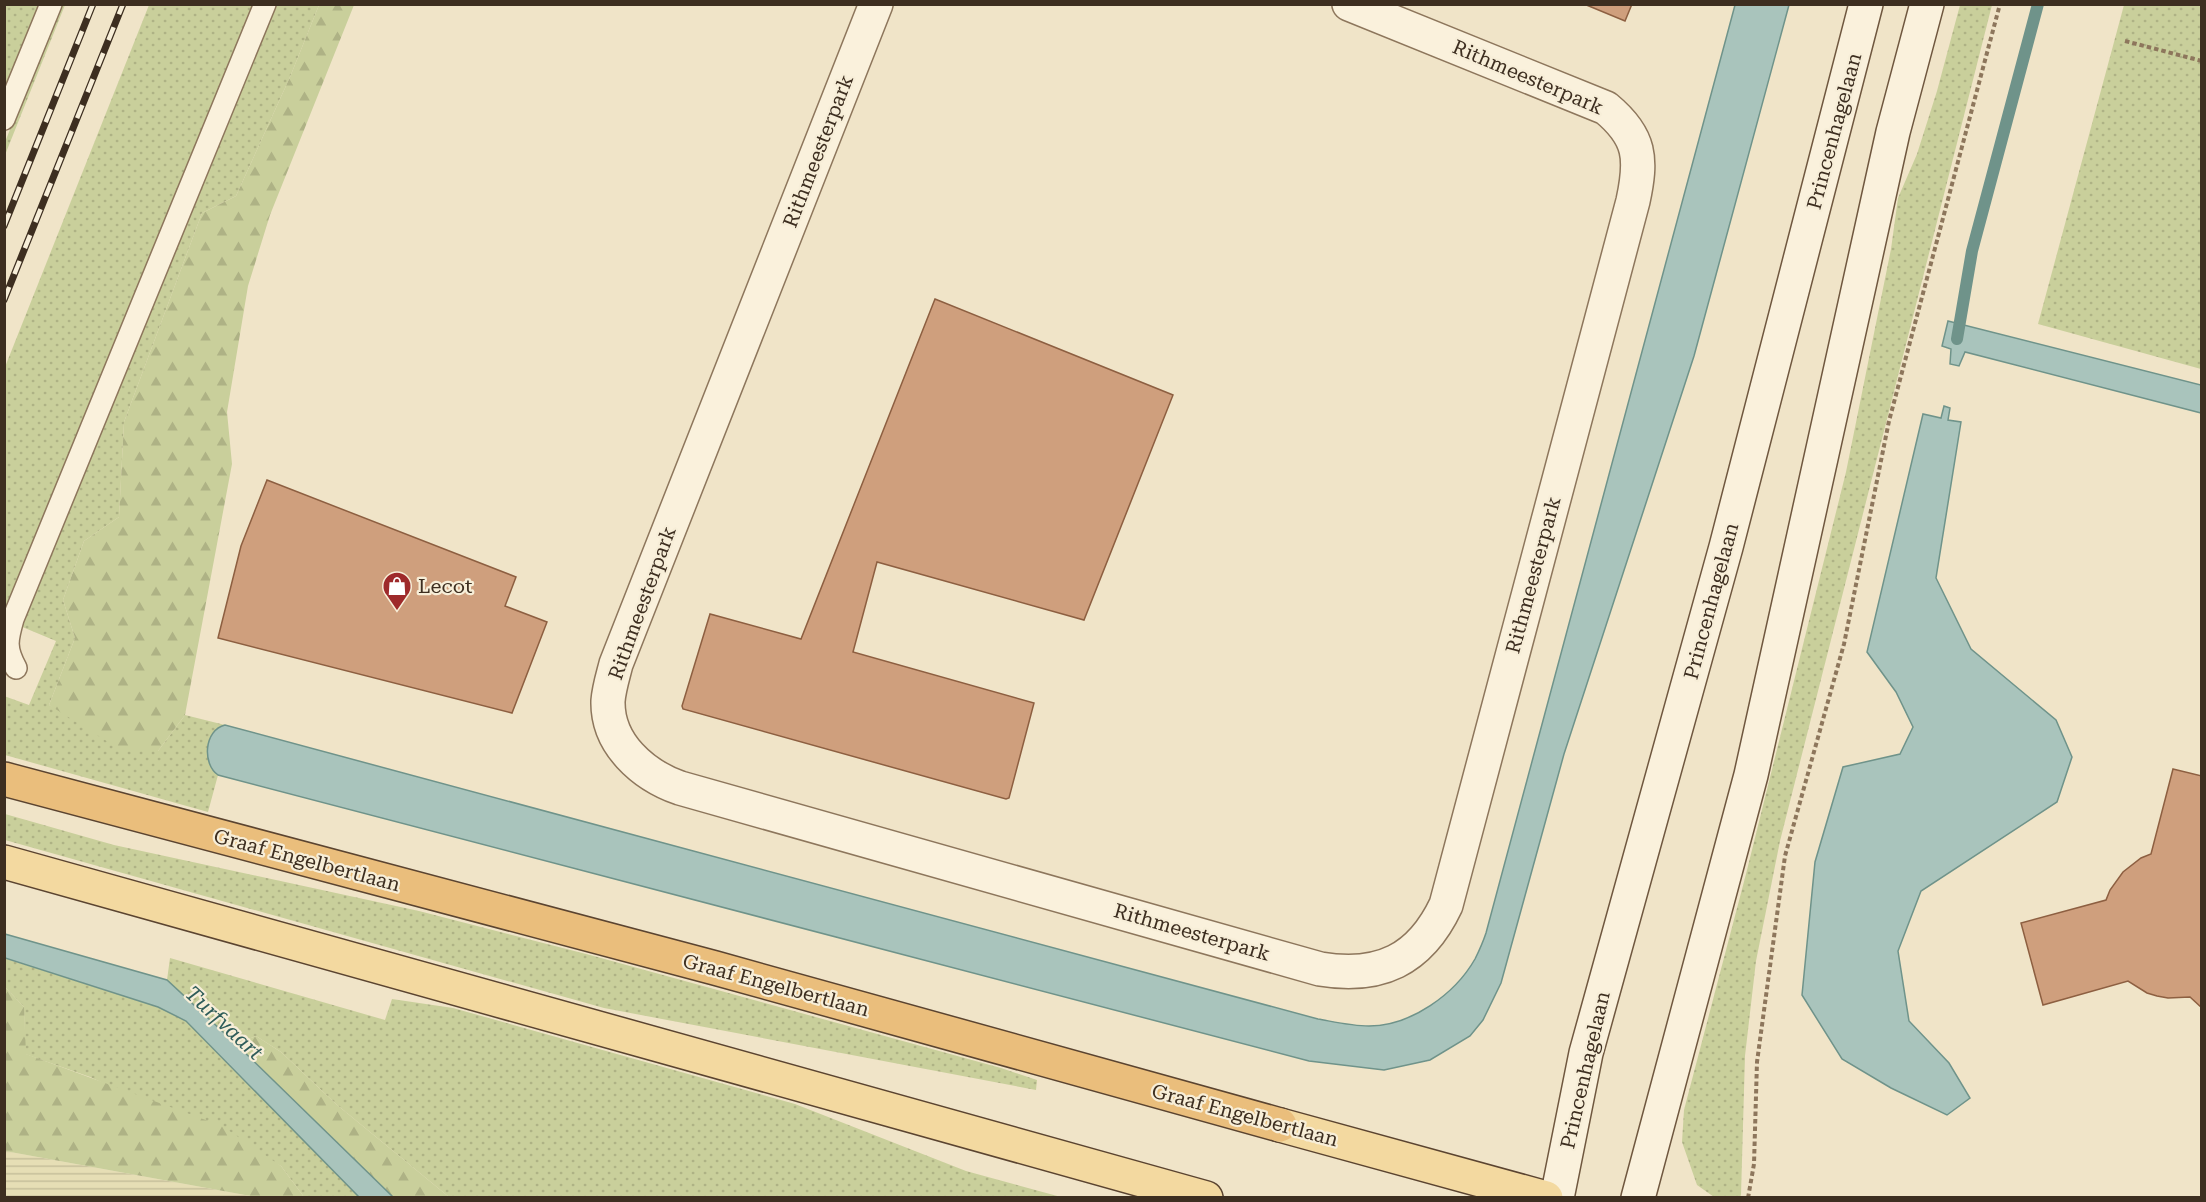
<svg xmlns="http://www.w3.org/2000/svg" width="2206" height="1202" font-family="'Roboto Serif',serif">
	<defs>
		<pattern id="farmland-rules" width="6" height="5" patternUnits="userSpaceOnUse" patternTransform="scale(1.5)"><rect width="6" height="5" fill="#e6deb5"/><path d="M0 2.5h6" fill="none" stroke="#c6bf9b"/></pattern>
		<pattern id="grass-dots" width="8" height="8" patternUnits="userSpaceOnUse" patternTransform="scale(1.5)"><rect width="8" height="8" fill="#c9cf9b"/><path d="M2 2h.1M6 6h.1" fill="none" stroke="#aeb285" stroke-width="1.8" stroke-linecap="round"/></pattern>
		<pattern id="forest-firs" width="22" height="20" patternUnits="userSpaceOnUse" patternTransform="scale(1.5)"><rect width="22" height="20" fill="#c9cf9b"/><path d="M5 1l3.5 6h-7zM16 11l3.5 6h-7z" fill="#aeb285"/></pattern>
	</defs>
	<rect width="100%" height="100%" fill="#f0e4c8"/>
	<polygon fill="url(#farmland-rules)" points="5,1151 256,1197 5,1197"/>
	<g fill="url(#grass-dots)">
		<polygon points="5,5 42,5 5,98"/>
		<polygon points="60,5 65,5 5,155 5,142"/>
		<polygon points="149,5 256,5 5,618 5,367"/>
		<path d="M272,5h47l-29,72 -54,119 -34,17 -78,209 -5,95 -35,24 -21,59 12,38 -26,67 109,46 27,-36 40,10c-21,5 -22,39 -7,50l-10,37 -203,-57 -1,-59 25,9 27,-64 -36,-15z"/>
		<polygon points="1960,5 1992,5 1780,841 1756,961 1745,1056 1741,1195 1740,1197 1714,1197 1697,1185 1682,1142 1684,1110 1746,874 1846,472 1891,249 1898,198 1917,154 1937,91"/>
		<polygon points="2124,5 2201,5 2201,369 2038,324"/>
		<polygon points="5,814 114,845 419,911 590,955 1001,1068 1037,1080 1036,1090 604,1008 5,840"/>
		<polygon points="4,958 158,1007 186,1021 359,1197 304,1197 281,1166 90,1077 25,1054 24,1007 5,987"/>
		<polygon points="170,958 385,1020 392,999 453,1008 795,1104 966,1171 1061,1197 449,1197 336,1104 281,1052 256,1036 236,1044 167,980"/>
	</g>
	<g fill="url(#forest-firs)">
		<polygon points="319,5 354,5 270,215 248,286 227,412 232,464 185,715 158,751 121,750 49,705 75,638 63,600 84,541 119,517 124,422 202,213 236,196 290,77"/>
		<polygon points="5,987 24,1007 26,1054 222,1126 281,1166 304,1197 256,1197 5,1151"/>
		<polygon points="256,1036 281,1052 336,1104 449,1197 393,1197 236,1044"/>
	</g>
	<g fill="#a9c4bc" stroke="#6f938a" stroke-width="1.5">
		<path d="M1735,5h54l-95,351 -130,398 -63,229 -18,37 -13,16 -40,24 -46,10 -75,-9 -1091,-286c-16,-11 -14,-45 7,-50l1093,294c17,3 34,7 51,7 42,0 86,-32 106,-67 4,-8 8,-17 11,-26z"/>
		<polygon points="1948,321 2201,385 2201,413 1965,352 1959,366 1950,364 1951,349 1942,346"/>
		<polygon points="1944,406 1950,408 1948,420 1961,422 1936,578 1971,649 2056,720 2072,757 2057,802 1921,891 1898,951 1909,1021 1949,1063 1970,1098 1947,1115 1891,1088 1842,1059 1802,995 1815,862 1843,767 1900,754 1913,727 1896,692 1867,652 1923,414 1941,418"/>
		<polygon points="5,934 167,980 236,1044 393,1197 359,1197 186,1021 158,1007 5,958"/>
	</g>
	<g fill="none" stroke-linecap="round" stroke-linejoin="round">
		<polyline stroke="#6f938a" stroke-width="12" points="1957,339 1972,251 2038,4"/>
	</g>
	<g fill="#cf9f7d" stroke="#8d5f41" stroke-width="1.5">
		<polygon points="1584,4 1632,4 1625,21"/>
		<polygon points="935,299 1173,395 1084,620 877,562 853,652 1034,703 1009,798 1006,799 683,709 682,706 710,614 801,639"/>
		<polygon points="267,480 516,577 505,606 547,622 512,713 218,638 241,546"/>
		<polygon points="2173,769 2202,776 2202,1008 2190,997 2168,998 2157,996 2147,993 2128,981 2043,1005 2021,923 2106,900 2110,890 2123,872 2141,858 2151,854"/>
	</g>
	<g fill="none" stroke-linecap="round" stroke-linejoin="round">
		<g stroke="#8d765c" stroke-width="24">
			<g id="service">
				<polyline points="4,119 51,4"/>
				<path d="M16,668c-11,-20 -9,-28 -3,-49l252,-615"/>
			</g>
		</g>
		<g stroke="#8d765c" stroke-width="36">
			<path id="minor" d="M876,4l-260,660c-3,12 -7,24 -8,37 -1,43 35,74 72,87l640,181c60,10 100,-9 126,-64l187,-704c9,-42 8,-64 -27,-93l-257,-104"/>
		</g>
		<g stroke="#6f573f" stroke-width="36">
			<g id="secondary">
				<polyline points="1557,1198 1586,1053 1726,547 1866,4"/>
				<polyline points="1638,1198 1751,775 1893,132 1927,4"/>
			</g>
		</g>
		<g stroke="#5b4430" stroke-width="36">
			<g id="primary">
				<polyline points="4,862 1206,1198"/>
				<polyline points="1280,1125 1546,1198"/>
			</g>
		</g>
		<g stroke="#5b4430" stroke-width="36">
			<polyline id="trunk" points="4,779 715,968 1280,1125"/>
		</g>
		<g stroke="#8d765c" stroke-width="4" stroke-dasharray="4.5 3" stroke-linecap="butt">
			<polyline points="2125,41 2202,61"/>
			<polyline points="1748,1198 1754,1164 1757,1062 1785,856 1844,644 1889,421 2000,4"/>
		</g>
		<use href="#service" stroke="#faf1dc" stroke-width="21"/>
		<use href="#minor" stroke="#faf1dc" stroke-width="33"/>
		<use href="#secondary" stroke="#faf1dc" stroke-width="33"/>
		<use href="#primary" stroke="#f3d9a0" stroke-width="33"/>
		<use href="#trunk" stroke="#eabe7c" stroke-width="33"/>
		<g stroke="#3d2e20" stroke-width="7">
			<g id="rail">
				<polyline points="4,226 93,4"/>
				<polyline points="4,300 123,4"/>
			</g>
		</g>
		<use href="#rail" stroke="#f7eed8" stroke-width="4.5" stroke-dasharray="14" stroke-linecap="butt"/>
	</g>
	<defs>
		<g id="shop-pin" transform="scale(1.5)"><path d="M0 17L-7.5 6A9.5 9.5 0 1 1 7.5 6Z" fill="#9e2a2b" stroke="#f7eed8"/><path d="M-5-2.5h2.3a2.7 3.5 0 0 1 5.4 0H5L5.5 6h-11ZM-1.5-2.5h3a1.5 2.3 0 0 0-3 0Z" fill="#fff"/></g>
	</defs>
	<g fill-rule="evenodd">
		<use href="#shop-pin" x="397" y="586"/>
	</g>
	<g text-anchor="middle" stroke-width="4.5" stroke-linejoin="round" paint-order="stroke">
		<g font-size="20" fill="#3d2e20" stroke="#f7eed8">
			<text transform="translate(1528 77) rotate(23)" y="7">Rithmeesterpark</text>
			<text transform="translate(1834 131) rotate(-75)" y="7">Princenhagelaan</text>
			<text transform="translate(818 151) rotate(-69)" y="7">Rithmeesterpark</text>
			<text transform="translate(1533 575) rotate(-75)" y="7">Rithmeesterpark</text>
			<text transform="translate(1711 601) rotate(-75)" y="7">Princenhagelaan</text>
			<text transform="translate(642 603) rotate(-70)" y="7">Rithmeesterpark</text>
			<text transform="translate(307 860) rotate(15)" y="7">Graaf Engelbertlaan</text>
			<text transform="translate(1192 932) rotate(16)" y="7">Rithmeesterpark</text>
			<text transform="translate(776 985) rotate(15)" y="7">Graaf Engelbertlaan</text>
			<text transform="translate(1585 1070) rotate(-77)" y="7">Princenhagelaan</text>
			<text transform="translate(1245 1115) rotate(15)" y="7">Graaf Engelbertlaan</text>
		</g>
		<g font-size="20" fill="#3d2e20" stroke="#f7eed8" text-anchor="start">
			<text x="418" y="593">Lecot</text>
		</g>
		<g font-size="21" font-style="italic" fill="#2f5d5a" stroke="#f7eed8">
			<text transform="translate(224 1023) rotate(43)" y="7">Turfvaart</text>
		</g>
	</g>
	<rect width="2206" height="1202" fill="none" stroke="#3d2e20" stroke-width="12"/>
</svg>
